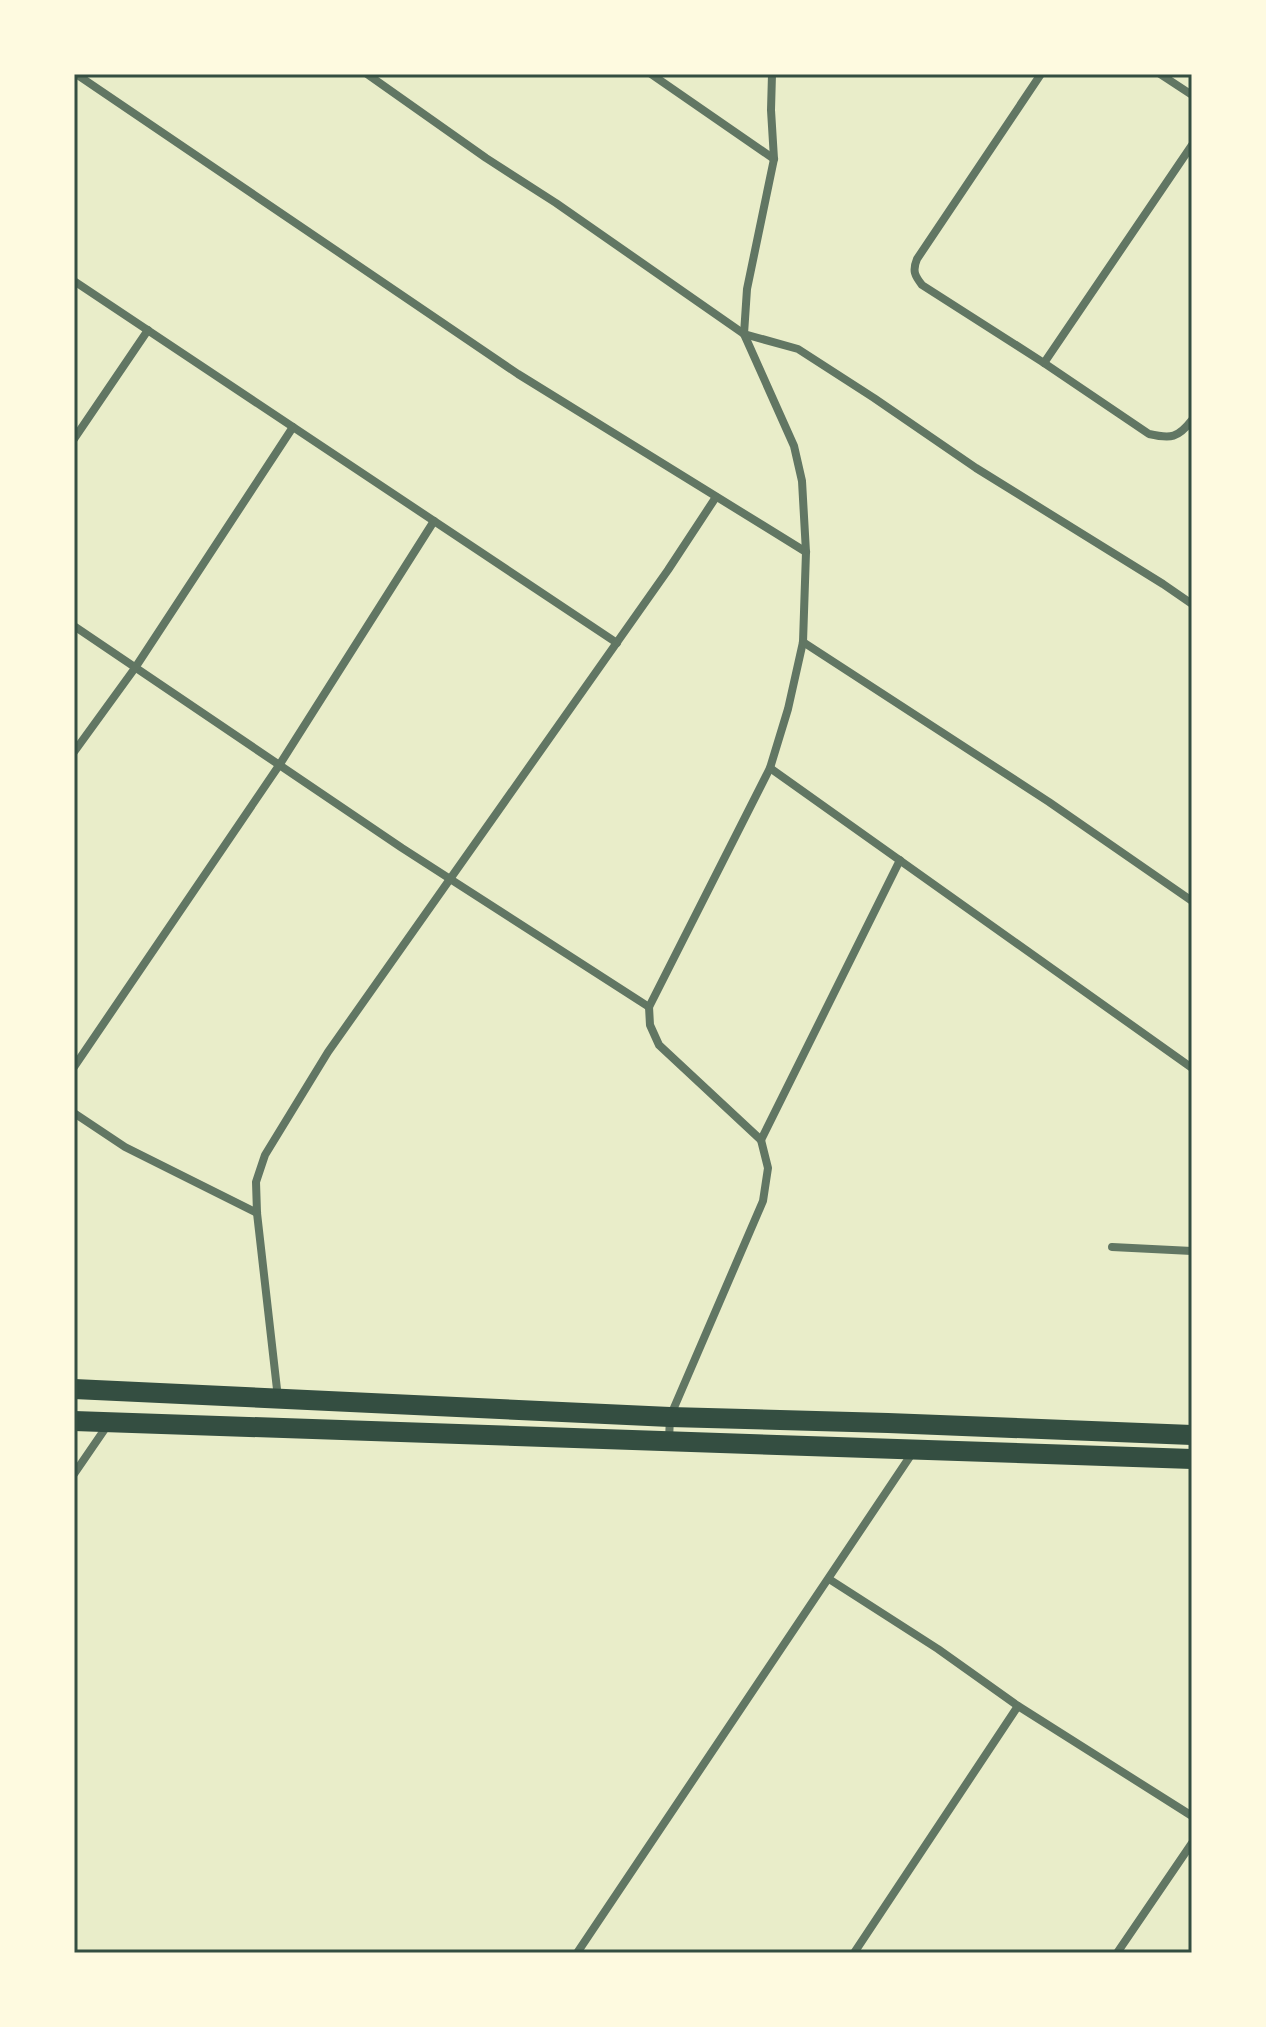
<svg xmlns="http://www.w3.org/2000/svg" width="1266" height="2027" font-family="'Open Sans',sans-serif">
	<rect width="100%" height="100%" fill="#e9edc9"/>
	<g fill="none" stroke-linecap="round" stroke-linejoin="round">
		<g stroke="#617663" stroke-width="8">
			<polyline points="76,74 518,374 806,552"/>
			<polyline points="367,74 486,158 556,203 744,334 798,349 874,398 976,468 1163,584 1192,604"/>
			<polyline points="651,74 774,159"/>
			<path d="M1041,74l-124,185c-5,12 -2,17 5,26l122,78 105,71c22,5 29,4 43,-14"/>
			<polyline points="1160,74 1192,95"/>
			<polyline points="74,281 617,643"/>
			<polyline points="1044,363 1192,145"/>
			<polyline points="74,439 148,330"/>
			<polyline points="74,626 402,848 649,1007"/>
			<polyline points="803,642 1049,802 1192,901"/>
			<polyline points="74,752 135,668 293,427"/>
			<polyline points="770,768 1192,1068"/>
			<polyline points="74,1067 280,764 434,521"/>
			<polyline points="74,1113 125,1147 257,1213"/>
			<polyline points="761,1140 900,860"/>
			<polyline points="1112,1247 1192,1251"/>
			<polyline points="278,1398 257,1213 256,1182 265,1155 328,1052 668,570 716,497"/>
			<polyline points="669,1440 670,1417 763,1201 768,1168 761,1140 659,1045 650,1025 649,1007 770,768 788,709 803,642 806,552 802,481 794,446 744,334 747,289 774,159 771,110 772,74"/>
			<polyline points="74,1474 109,1423"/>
			<polyline points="829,1579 938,1649 1018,1706 1192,1816"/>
			<polyline points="577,1953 913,1452"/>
			<polyline points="854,1953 1018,1706"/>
			<polyline points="1117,1953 1192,1843"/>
		</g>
		<g stroke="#344e41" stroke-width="20">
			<polyline points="74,1389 670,1417 888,1423 1192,1435"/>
			<polyline points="74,1421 1192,1459"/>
		</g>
	</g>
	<rect width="1266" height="2027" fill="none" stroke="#fefae0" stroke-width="152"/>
	<rect x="76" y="76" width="1114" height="1875" fill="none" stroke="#344e41" stroke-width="3"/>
</svg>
